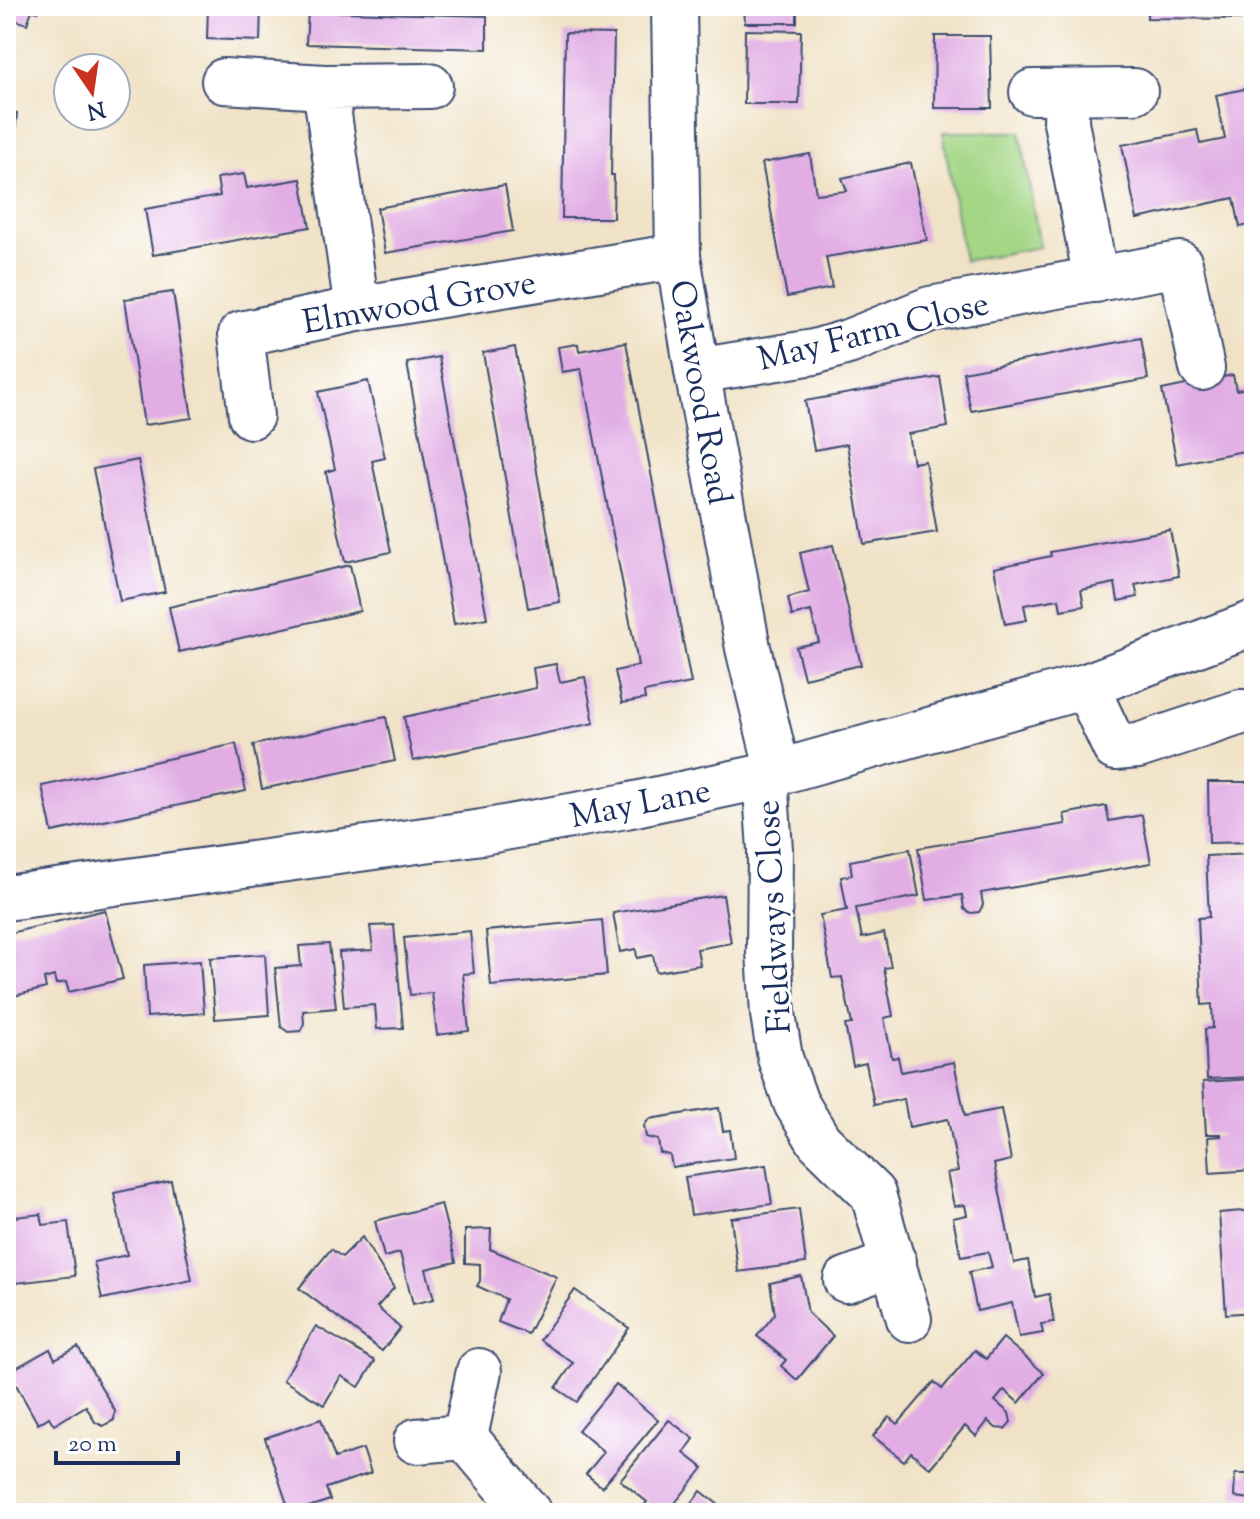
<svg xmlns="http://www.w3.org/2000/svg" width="1260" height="1519" font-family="'Sorts Mill Goudy',serif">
	<rect width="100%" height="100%" fill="#fff"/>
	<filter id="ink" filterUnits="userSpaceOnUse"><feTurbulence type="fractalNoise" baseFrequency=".0125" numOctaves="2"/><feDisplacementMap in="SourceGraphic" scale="16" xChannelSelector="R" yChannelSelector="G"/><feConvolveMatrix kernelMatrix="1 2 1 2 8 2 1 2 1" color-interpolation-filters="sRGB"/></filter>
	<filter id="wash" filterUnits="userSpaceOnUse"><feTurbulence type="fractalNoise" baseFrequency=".006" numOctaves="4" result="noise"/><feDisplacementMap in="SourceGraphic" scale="32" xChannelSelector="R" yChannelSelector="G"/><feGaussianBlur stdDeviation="1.8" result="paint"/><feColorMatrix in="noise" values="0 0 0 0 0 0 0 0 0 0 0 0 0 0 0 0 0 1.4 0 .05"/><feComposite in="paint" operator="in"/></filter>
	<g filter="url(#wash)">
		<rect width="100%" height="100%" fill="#f0e2c6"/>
		<polygon fill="#a3d685" stroke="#5f8272" stroke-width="2" points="943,132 1020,132 1040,247 964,261"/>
		<g id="blocks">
			<g fill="#e1ade4">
				<polygon points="6,6 40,6 38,12 32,10 27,24 12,19 7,34"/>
				<polygon points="208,6 261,6 260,41 207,39"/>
				<polygon points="744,6 797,6 797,23 745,23"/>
				<rect x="1029" y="6" width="60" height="7"/>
				<polygon points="1147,6 1240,6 1240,19 1147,18"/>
				<polygon points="308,11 487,16 487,49 306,44"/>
				<polygon points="745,30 801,31 799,104 744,104"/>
				<polygon points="565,33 614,34 611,175 614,175 613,218 562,218"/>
				<polygon points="935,36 990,36 992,108 934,108"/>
				<polygon points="1254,87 1254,224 1240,227 1234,198 1137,219 1122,145 1197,130 1200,144 1225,139 1216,95"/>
				<polygon points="6,112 17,113 13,158 6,157"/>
				<polygon points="810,154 816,194 847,191 842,178 911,163 927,240 826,257 832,288 787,297 762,163"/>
				<polygon points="244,174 247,188 301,179 310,227 153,255 145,209 220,196 217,178"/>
				<polygon points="505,185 513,231 385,253 377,208"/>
				<polygon points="173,292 192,418 144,425 125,299"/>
				<polygon points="1141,338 1148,379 971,411 963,372"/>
				<polygon points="626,342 691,683 644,692 645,699 622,703 615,671 638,666 636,653 581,369 562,372 558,347 578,344 579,351"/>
				<polygon points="515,347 560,602 528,608 483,353"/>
				<polygon points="439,357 487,618 454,624 407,363"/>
				<polygon points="1233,375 1236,390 1254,387 1254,449 1177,464 1162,390"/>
				<polygon points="940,377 948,427 908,434 913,463 925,461 937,532 864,544 847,444 814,450 805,401"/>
				<polygon points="368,381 385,458 372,461 391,552 345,562 326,472 335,469 318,392"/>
				<polygon points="138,460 165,592 120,601 93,469"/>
				<polygon points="1170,530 1179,576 1135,585 1138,597 1118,601 1115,583 1081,590 1084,606 1061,610 1059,599 1024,605 1027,620 1005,624 994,568 1051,556 1050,552"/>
				<polygon points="833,545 861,665 804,678 796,647 819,642 811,611 792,616 788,598 809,592 800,553"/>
				<polygon points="350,565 360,611 179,652 169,607"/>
				<polygon points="556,664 560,682 585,677 594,723 413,761 404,717 536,688 533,668"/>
				<polygon points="386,717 395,761 262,789 253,745"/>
				<polygon points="236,744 246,791 52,832 42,786"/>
				<polygon points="1208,782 1254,782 1254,842 1209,843"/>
				<polygon points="1106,806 1109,821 1142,815 1151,863 981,893 983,905 979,912 971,913 964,909 962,895 927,900 918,848 1066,824 1064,814"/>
				<polygon points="910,849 919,896 856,908 862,938 884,933 891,967 884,968 893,1016 884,1018 892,1058 898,1057 901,1072 954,1062 965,1116 1001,1109 1011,1160 994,1164 1014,1263 1028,1260 1035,1297 1049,1294 1054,1322 1041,1324 1043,1333 1019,1337 1012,1303 977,1311 969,1272 992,1267 988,1252 961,1257 953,1218 967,1215 965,1205 954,1206 947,1173 958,1171 948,1119 909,1127 904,1099 874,1105 866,1063 853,1066 845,1025 852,1024 842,977 832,978 820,915 847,910 841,877 852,875 850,861"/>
				<polygon points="1254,854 1254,1077 1207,1079 1205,1029 1213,1028 1212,1004 1202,1005 1198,918 1209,917 1206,856"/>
				<polygon points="723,895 731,943 697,949 700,965 656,972 653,955 637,958 636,949 620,952 613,913"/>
				<polygon points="105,910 123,979 69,992 66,982 56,984 54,976 44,979 46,988 6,998 6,934"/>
				<polygon points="602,920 607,975 491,986 486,931"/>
				<polygon points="394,925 403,1028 377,1029 375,1005 344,1007 339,952 373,950 370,926"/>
				<polygon points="470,931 474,973 463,974 469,1031 437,1035 432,993 410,995 404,938"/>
				<polygon points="329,944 336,1008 303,1011 304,1023 301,1031 288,1032 281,1027 275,968 301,966 299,946"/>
				<polygon points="265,954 269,1015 215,1019 210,958"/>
				<polygon points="200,961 204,1013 147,1017 144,965"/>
				<polygon points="1254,1079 1254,1170 1210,1173 1208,1137 1221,1136 1221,1134 1206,1134 1203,1082"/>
				<polygon points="719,1108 723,1131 730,1130 734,1158 672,1167 670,1155 660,1153 658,1140 646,1137 644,1126 649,1119"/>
				<polygon points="766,1165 772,1204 691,1215 685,1177"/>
				<polygon points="171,1181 192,1280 102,1299 94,1262 127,1255 114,1193"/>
				<polygon points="441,1204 456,1262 426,1269 434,1299 413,1304 400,1253 384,1257 375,1221"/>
				<polygon points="799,1209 806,1263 738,1272 731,1218"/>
				<polygon points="1254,1210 1254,1312 1226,1314 1219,1213"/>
				<polygon points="41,1214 43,1225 68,1222 75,1276 16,1283 14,1273 6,1274 6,1218"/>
				<polygon points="491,1229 490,1249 557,1277 528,1334 498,1322 506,1299 477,1286 480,1281 480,1264 465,1263 465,1230"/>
				<polygon points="362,1237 394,1288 377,1307 400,1328 382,1351 299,1288 331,1249 342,1257"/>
				<polygon points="801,1276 808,1313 833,1336 797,1380 781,1366 786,1360 757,1336 775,1314 770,1283"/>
				<polygon points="575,1290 629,1328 577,1402 556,1388 573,1363 540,1340"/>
				<polygon points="316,1326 375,1361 359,1387 341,1376 324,1405 283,1380"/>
				<polygon points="1003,1338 1044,1373 1019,1403 1004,1390 995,1401 1009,1413 1011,1422 1005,1429 996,1428 988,1421 976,1436 965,1426 930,1468 911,1452 904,1461 873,1436 889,1417 898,1424 934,1382 942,1389 975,1350 986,1359"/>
				<polygon points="78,1347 115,1411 114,1420 103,1426 95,1422 86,1406 54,1425 49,1417 38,1424 9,1372 50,1349 55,1359"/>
				<polygon points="1252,1369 1254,1369 1254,1410 1248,1410"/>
				<polygon points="616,1384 658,1420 602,1487 586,1474 604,1452 578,1430"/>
				<polygon points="321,1419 335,1458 363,1449 371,1473 326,1488 330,1500 290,1513 265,1438"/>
				<polygon points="669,1420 694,1439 684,1453 703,1468 667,1513 638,1513 647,1502 620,1480"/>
				<polygon points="1252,1430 1254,1430 1254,1513 1251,1513 1252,1499 1234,1497 1235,1474 1248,1474"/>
				<polygon points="701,1491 729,1513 684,1513"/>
			</g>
		</g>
	</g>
	<g filter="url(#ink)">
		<use href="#blocks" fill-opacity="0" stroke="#3b4a6e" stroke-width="2"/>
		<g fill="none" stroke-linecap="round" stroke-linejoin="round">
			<g stroke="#3b4a6e" stroke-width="48">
				<g id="minor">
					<polyline points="674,6 678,256 697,371 748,648 778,772"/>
					<polyline points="224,81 325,87"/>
					<polyline points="1032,92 1135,91"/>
					<polyline points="1067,92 1066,122 1096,280"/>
					<polyline points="357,309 325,87 430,86"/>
					<polyline points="697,371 814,352 848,342 930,309 1180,264 1202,368"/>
					<polyline points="251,416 241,334 357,309 678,256"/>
					<polyline points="1086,686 1115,748 1138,746 1241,712 1254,712"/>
					<polyline points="765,776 770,850 769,952 773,1014 780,1058 796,1103 819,1141 873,1194 909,1319"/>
					<polyline points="6,898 482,832 626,806 765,776 1086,686 1254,623"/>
					<polyline points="846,1280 894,1262"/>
					<polyline points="465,1437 529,1513"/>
					<polyline points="416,1441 465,1437 479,1371"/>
				</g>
			</g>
			<use href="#minor" stroke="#fff" stroke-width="44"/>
		</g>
	</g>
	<g text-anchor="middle" stroke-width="6" stroke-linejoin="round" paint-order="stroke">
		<g font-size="34" fill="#1b2f5e" stroke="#fff">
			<text transform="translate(419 301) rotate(-10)" y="12">Elmwood Grove</text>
			<text transform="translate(873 330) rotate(-14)" y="12">May Farm Close</text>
			<text transform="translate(702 392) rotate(80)" y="12">Oakwood Road</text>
			<text transform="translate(640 802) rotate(-11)" y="12">May Lane</text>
			<text transform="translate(772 917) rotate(-93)" y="12">Fieldways Close</text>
		</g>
	</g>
	<rect width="1260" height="1519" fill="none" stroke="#fff" stroke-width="32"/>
	<g transform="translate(92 92) rotate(167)"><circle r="38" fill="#ffffff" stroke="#a4acbf" stroke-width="2"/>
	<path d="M0-6L14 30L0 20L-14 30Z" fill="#c8321e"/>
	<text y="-12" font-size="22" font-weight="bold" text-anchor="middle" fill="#1b2f5e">N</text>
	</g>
	<path d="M56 1451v12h122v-12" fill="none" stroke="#1b2f5e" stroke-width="4"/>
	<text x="68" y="1451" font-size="24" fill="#1b2f5e" stroke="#ffffff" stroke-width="6" paint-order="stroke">20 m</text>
</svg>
